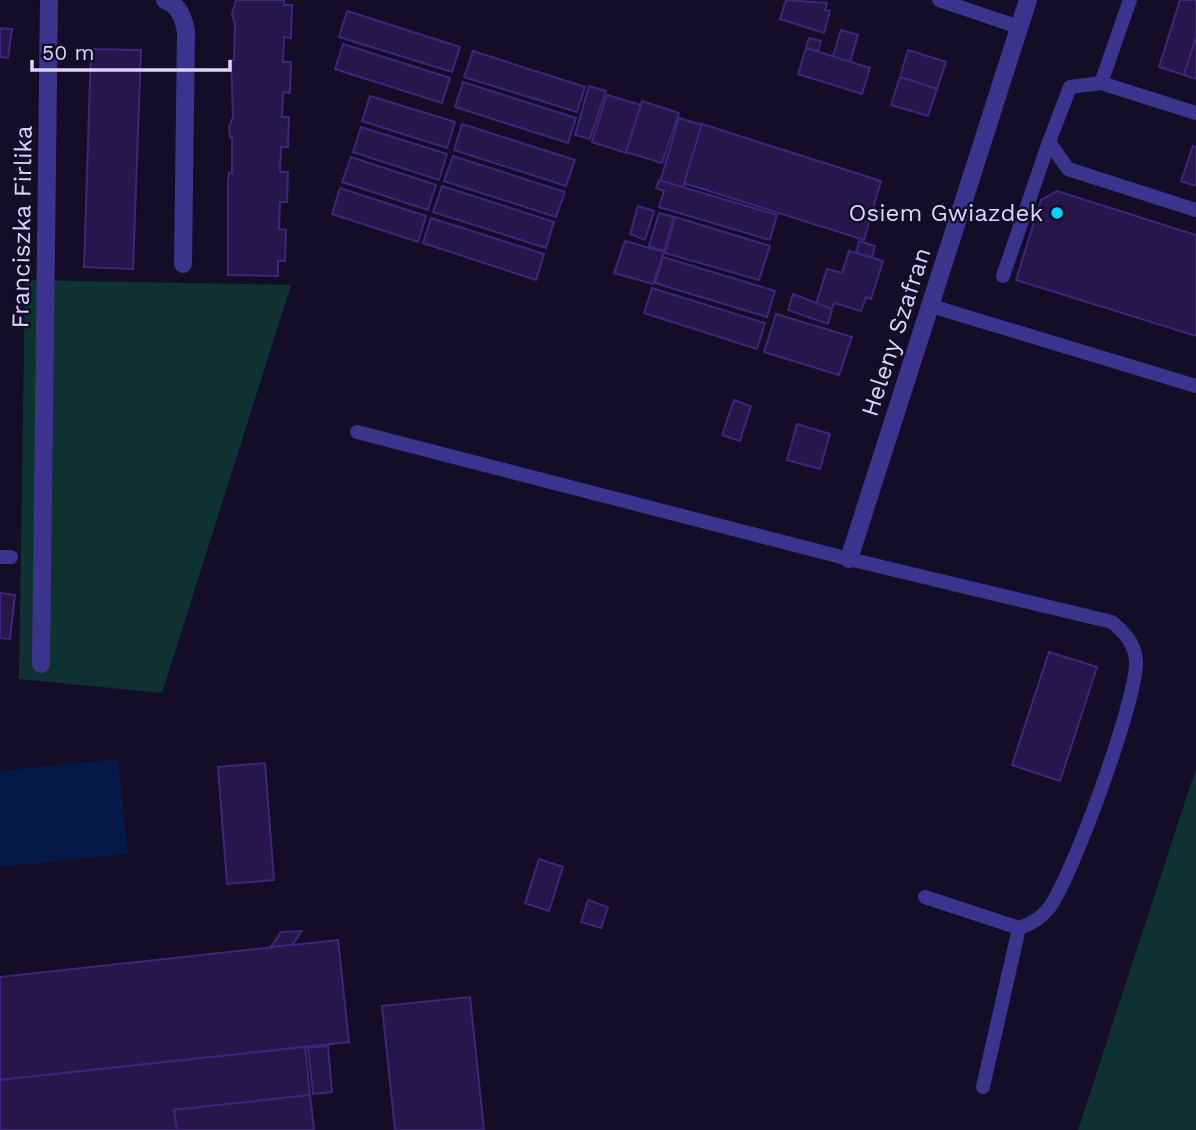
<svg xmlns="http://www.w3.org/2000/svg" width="1196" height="1130" font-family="'Work Sans',sans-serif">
	<rect width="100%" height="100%" fill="#130d28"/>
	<g fill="#0f3132">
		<polygon points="25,280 291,285 162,693 19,679"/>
		<polygon points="1196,768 1196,1130 1078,1130"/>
	</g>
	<polygon fill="#051949" points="118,759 128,854 0,867 0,771"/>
	<g fill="#25174b" stroke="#3c2679" stroke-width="2">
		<polygon points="236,0 284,0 284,5 292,5 291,38 284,37 283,62 291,62 290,93 283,92 282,117 289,117 288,147 281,147 280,172 288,172 287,202 280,202 279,229 286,230 285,261 278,261 278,276 228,275 228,182 229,173 232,173 232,137 230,137 229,127 233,117 231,60 234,60 235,24 232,14"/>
		<polygon points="786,0 827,3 825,10 830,11 824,33 780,19"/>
		<polygon points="1180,0 1196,0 1196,37 1184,75 1159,67"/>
		<polygon points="347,11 460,47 452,72 339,37"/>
		<polygon points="0,28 12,29 8,58 0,57"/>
		<polygon points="841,30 858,35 850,62 833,56"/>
		<polygon points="1196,37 1196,79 1184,75"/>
		<polygon points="809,38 821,41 818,51 806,48"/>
		<polygon points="343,44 450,78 442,103 335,69"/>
		<polygon points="806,48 870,68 862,94 798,74"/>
		<polygon points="91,49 141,50 133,269 84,267"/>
		<polygon points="908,50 946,62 937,89 900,77"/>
		<polygon points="473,51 585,87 577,112 464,77"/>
		<polygon points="900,77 937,89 928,116 891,105"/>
		<polygon points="463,82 576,118 568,143 455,107"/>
		<polygon points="589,86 606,91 590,139 575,135"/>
		<polygon points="607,95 641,105 626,153 592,142"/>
		<polygon points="370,96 455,122 447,148 362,121"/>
		<polygon points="642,101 679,113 662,163 626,152"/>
		<polygon points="679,118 702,125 683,189 660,182"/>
		<polygon points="462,124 575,160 566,186 454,150"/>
		<polygon points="702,124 881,181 864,240 684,183"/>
		<polygon points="361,127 447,154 439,180 353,152"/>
		<polygon points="1193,146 1196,147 1196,186 1181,181"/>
		<polygon points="453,156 565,192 556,217 444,181"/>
		<polygon points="351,157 436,185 428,210 342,182"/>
		<polygon points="659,180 777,215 770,240 659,207 664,191 656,188"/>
		<polygon points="442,186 554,222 546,248 433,212"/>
		<polygon points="340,188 426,216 418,242 332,214"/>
		<polygon points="1057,191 1196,235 1196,336 1016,280 1041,200"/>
		<polygon points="638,206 654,211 645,240 630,234"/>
		<polygon points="659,213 674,217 664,251 649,246"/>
		<polygon points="675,217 770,246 759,280 665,253"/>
		<polygon points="431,218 544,254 536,280 423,243"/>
		<polygon points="625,241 664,252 653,284 614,273"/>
		<polygon points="859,241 875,246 872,257 856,253"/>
		<polygon points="849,251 883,261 871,299 866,297 861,311 834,303 832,309 816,304 827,269 842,273"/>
		<polygon points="663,257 775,291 767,317 655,283"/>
		<polygon points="652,288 765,323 757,349 644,313"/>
		<polygon points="793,294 832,309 828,324 788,310"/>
		<polygon points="776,314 852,337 839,375 764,352"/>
		<polygon points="734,400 751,406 740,441 722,435"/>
		<polygon points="797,424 830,434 820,469 787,460"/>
		<polygon points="0,593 15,595 10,639 0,638"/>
		<polygon points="1049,652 1097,667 1060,781 1012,765"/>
		<polygon points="265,763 274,880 227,884 218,767"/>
		<polygon points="539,859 563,867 549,911 525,903"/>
		<polygon points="588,900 608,907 601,928 581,922"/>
		<polygon points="302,931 292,945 271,947 281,932"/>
		<polygon points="338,940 349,1042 0,1080 0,977"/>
		<polygon points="470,997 484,1130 395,1130 382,1006"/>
		<polygon points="328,1046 332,1092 313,1094 308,1048"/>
		<polygon points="305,1047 310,1095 174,1110 177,1130 0,1130 0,1080"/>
		<polygon points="310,1095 314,1130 177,1130 174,1110"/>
	</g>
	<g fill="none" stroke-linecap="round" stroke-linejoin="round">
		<g stroke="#3c338c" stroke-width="14">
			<polyline points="939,0 1019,27"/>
			<polyline points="1101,83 1130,0"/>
			<polyline points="1196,113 1101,83 1070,87 1049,142 1068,169 1196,210"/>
			<polyline points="1003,276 1049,142"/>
			<polyline points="931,306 1196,386"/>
			<path d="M357,432l492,127 263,63c13,11 23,22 24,39 2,36 -64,217 -87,247 -8,10 -17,16 -30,20l-94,-31"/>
			<polyline points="0,557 11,557"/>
			<polyline points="983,1087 1019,928"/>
		</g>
		<g stroke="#3c338c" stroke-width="18">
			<path d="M165,0c14,5 18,17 21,31l-3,233"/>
			<polyline points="849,559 1028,0"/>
			<polyline points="41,664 49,0"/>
		</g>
	</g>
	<circle fill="#00d4ff" stroke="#130d28" stroke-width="2.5" cx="1057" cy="213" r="7"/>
	<g text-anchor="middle" stroke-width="5" stroke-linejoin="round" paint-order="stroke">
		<g font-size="24" fill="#dbd4ff" stroke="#130d28" text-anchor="end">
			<text x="1043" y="221">Osiem Gwiazdek</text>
		</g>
		<g font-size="24" fill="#dbd4ff" stroke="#130d28">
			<text transform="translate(22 227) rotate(-89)" y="8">Franciszka Firlika</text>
			<text transform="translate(896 332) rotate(-72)" y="8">Heleny Szafran</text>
		</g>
	</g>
	<path d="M32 60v10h198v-10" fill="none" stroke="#dbd4ff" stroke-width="3.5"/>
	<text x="42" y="60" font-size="21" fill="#dbd4ff" stroke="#130d28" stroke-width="5" paint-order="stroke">50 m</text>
</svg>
